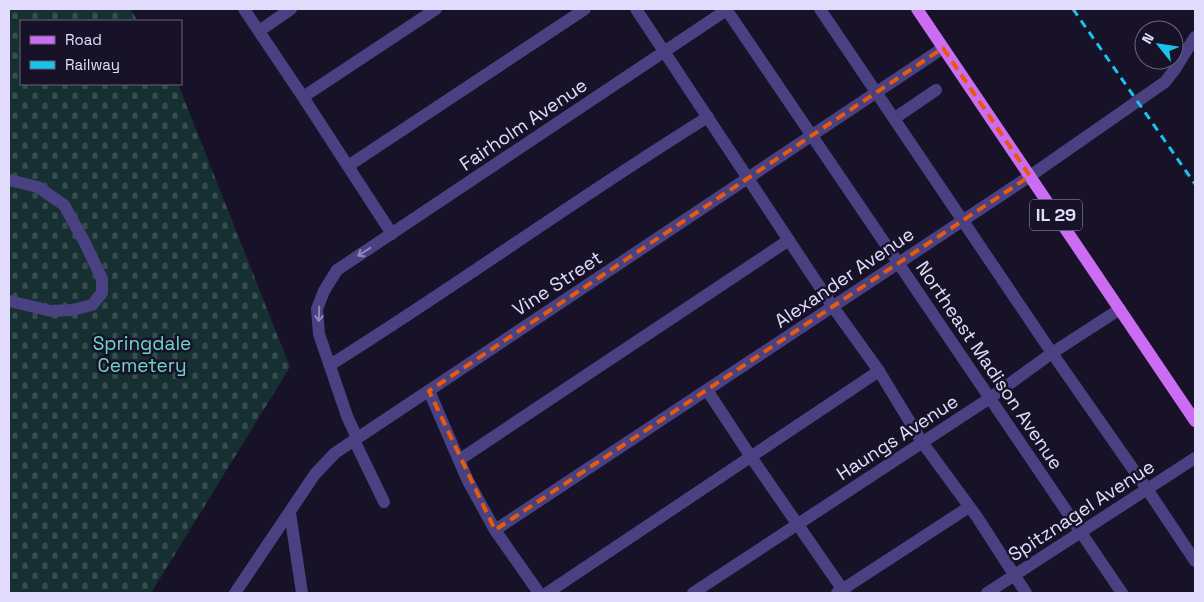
<svg xmlns="http://www.w3.org/2000/svg" width="1204" height="602" font-family="'Space Grotesk',sans-serif">
	<defs>
		<pattern id="cemetery-stones" width="16" height="16" patternUnits="userSpaceOnUse" patternTransform="scale(1.25)"><rect width="16" height="16" fill="#163031"/><path d="M2 7V4a2 2 0 0 1 4 0v3zM10 15v-3a2 2 0 0 1 4 0v3z" fill="#384d50"/></pattern>
	</defs>
	<rect width="100%" height="100%" fill="#181228"/>
	<polygon fill="url(#cemetery-stones)" points="9,9 130,9 138,21 21,21 21,84 178,84 290,367 151,593 9,593"/>
	<g fill="none" stroke-linecap="round" stroke-linejoin="round">
		<g stroke="#4a4182" stroke-width="12">
			<polyline points="244,9 303,97 392,234"/>
			<polyline points="636,9 833,307 879,371 922,442 977,517 1026,593"/>
			<polyline points="726,9 1122,593"/>
			<polyline points="820,9 1052,353 1147,489 1195,561"/>
			<polyline points="259,31 291,9"/>
			<polyline points="303,97 436,9"/>
			<polyline points="895,118 936,90"/>
			<polyline points="348,166 585,9"/>
			<polyline points="9,180 38,187 64,205 85,243 102,279 102,293 92,305 72,310 51,311 9,301"/>
			<path d="M330,365c128,-80 250,-169 378,-248"/>
			<polyline points="707,390 751,457 845,593"/>
			<polyline points="429,391 468,481 495,530 539,593"/>
			<polyline points="357,438 347,416 319,334 317,309 324,291 337,270 728,9"/>
			<polyline points="354,440 384,502"/>
			<polyline points="459,460 789,240"/>
			<polyline points="290,513 302,593"/>
			<polyline points="495,530 1030,176 1165,82 1175,69 1195,37"/>
			<polyline points="235,593 315,474 335,453 943,48"/>
			<polyline points="547,593 879,371"/>
			<polyline points="693,593 990,398 1052,353 1120,309"/>
			<polyline points="837,593 969,507"/>
			<polyline points="987,593 1195,458"/>
		</g>
		<polyline stroke="#cc6cf3" stroke-width="12" points="917,9 1195,421"/>
		<polyline stroke="#18c4ec" stroke-width="3" stroke-dasharray="8 6" stroke-linecap="butt" points="1073,9 1195,184"/>
	</g>
	<defs><path id="oneway-shaft" d="M-6 0H5M1.5-3L5.5 0L1.5 3" fill="none" stroke-width="1.6" stroke-linecap="round" stroke-linejoin="round" transform="scale(1.25)"/></defs>
	<g stroke="#8e87b9">
		<use href="#oneway-shaft" transform="translate(364 252) rotate(147)"/>
		<use href="#oneway-shaft" transform="translate(319 314) rotate(92)"/>
	</g>
	<path fill="none" stroke="#e8590c" stroke-width="4" stroke-dasharray="10 6" stroke-linejoin="round" d="M943,48l87,128 -535,354 -66,-139z"/>
	<g text-anchor="middle" stroke-width="5" stroke-linejoin="round" paint-order="stroke">
		<rect fill="#181228" stroke="#a59fbc" stroke-width="1" x="1030" y="199.5" width="52" height="31" rx="4"/>
		<g font-size="18" font-weight="bold" fill="#e2dcfc">
			<text x="1056" y="221">IL 29</text>
		</g>
		<g font-size="19" fill="#e2dcfc" stroke="#181228">
			<text transform="translate(523 124) rotate(-34)" y="7">Fairholm Avenue</text>
			<text transform="translate(844 277) rotate(-34)" y="7">Alexander Avenue</text>
			<text transform="translate(557 283) rotate(-33)" y="7">Vine Street</text>
			<text transform="translate(990 365) rotate(56)" y="7">Northeast Madison Avenue</text>
			<text transform="translate(897 437) rotate(-33)" y="7">Haungs Avenue</text>
			<text transform="translate(1081 510) rotate(-33)" y="7">Spitznagel Avenue</text>
		</g>
		<g font-size="19" fill="#6dd7c6" stroke="#181228">
			<text x="142" y="350">Springdale<tspan x="142" dy="22">Cemetery</tspan></text>
		</g>
	</g>
	<rect width="1204" height="602" fill="none" stroke="#e2dcfc" stroke-width="20"/>
	<rect x="20" y="20" width="162" height="65" fill="#181228" stroke="#69637d"/>
	<rect x="30" y="36" width="25" height="8" fill="#cc6cf3" stroke="#69637d"/>
	<text x="65" y="45" font-size="15" fill="#e2dcfc">Road</text>
	<rect x="30" y="61" width="25" height="8" fill="#18c4ec" stroke="#69637d"/>
	<text x="65" y="70" font-size="15" fill="#e2dcfc">Railway</text>
	<g transform="translate(1159 45) rotate(300)"><circle r="24" fill="#181228" stroke="#69637d"/>
	<path d="M0-4L9 19L0 12L-9 19Z" fill="#18c4ec"/>
	<text y="-8" font-size="14" font-weight="bold" text-anchor="middle" fill="#e2dcfc">N</text>
	</g>
</svg>
